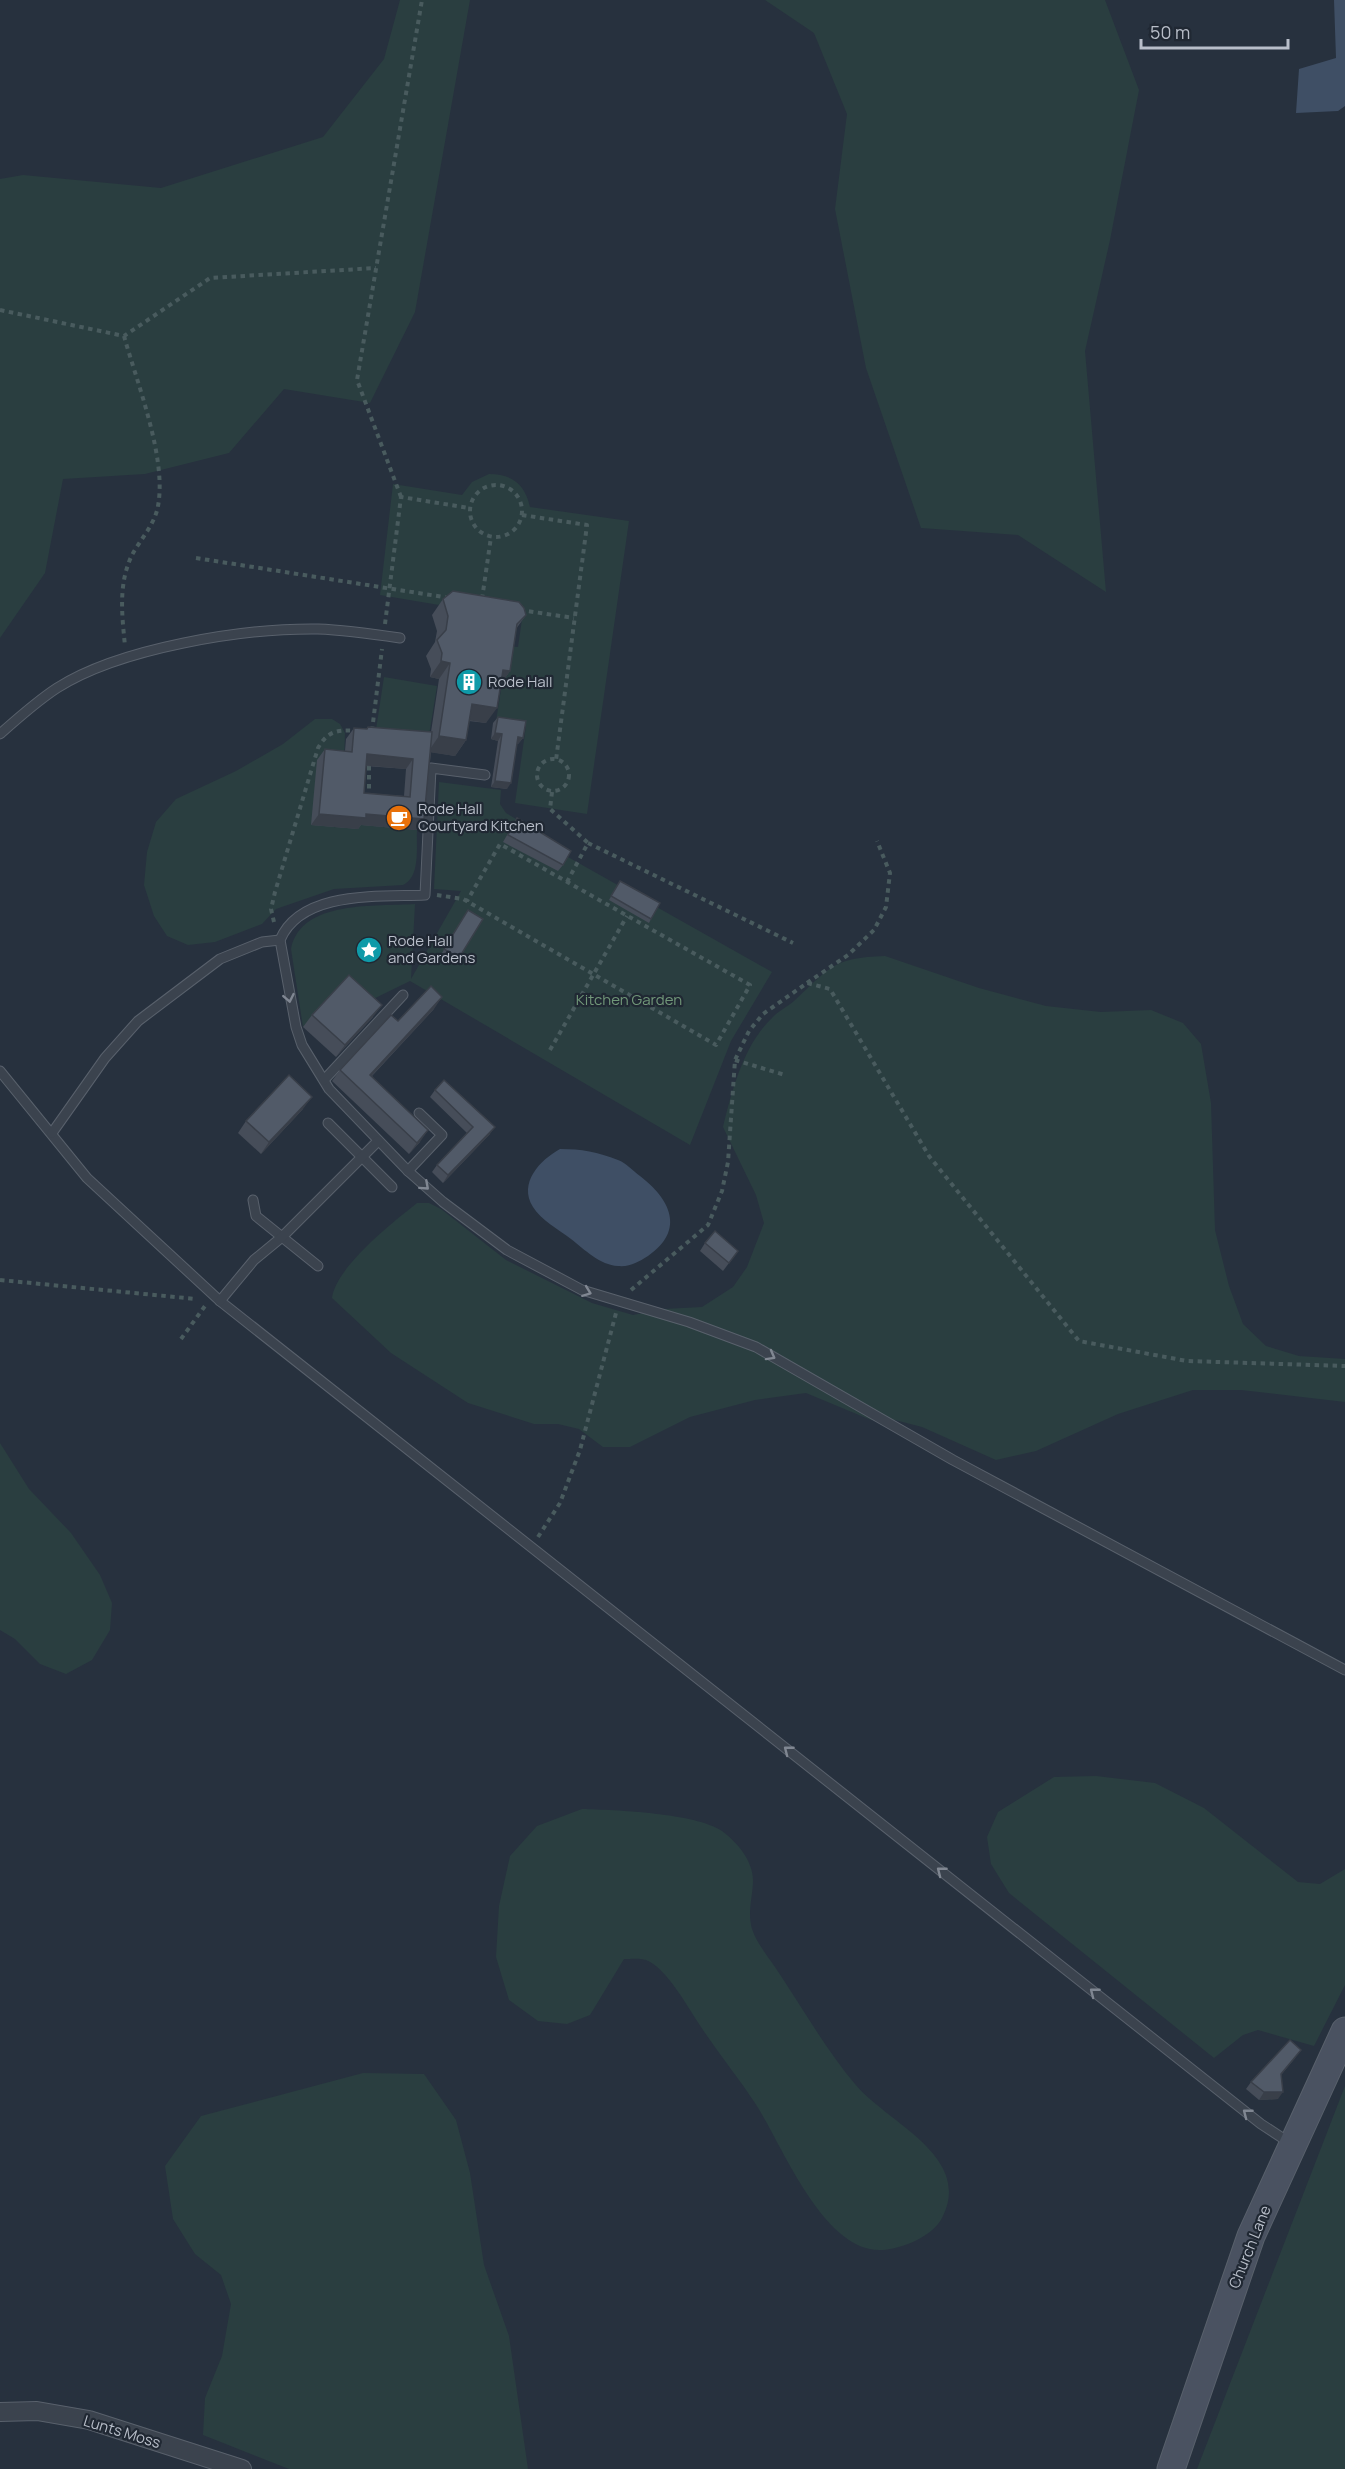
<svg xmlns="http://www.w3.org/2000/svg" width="1345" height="2469" font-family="Manrope,sans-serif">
	<rect width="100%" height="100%" fill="#27313e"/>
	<g fill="#2a3e40">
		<polygon points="400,0 470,0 415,312 370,403 284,389 229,453 145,474 63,479 45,573 0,638 0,179 23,175 161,188 323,137 384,59"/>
		<polygon points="765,0 1105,0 1139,90 1110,240 1085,351 1106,592 1018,535 921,528 866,368 835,209 847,114 814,33"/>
		<path d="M489,474c23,0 36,10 41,33l99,14 -42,293 -72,-11 11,-77 -30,-5 12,-75 10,1 4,-28 -142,-24 13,-111 69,11 10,-13z"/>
		<polygon points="384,677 437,686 428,742 375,736"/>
		<path d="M315,719h17l8,5 5,9 -1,29 14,62 59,6c-1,16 4,47 -14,55l-69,4 -58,20 -14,15 -47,18 -27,3 -21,-9 -13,-20 -10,-31 3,-33 9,-30 20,-23 60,-28 47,-27z"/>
		<path d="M439,782l62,8 -1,14 6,9 65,38 -3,6 204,115 -41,69 -41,104 -280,-164 -49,24 -21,-18 -37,40 -12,-78c10,-50 86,-42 124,-45l-4,75 50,-88 -27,-2z"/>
		<path d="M885,956l94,32 67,18 55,6 50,-2 32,13 18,21 10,59 4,127 14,56 14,38 23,22 33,10 46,3v43l-104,-12h-48l-75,24 -82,37 -40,9 -74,-33 -27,-7h-24l-65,-27 -51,7 -65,17 -60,30h-27l-24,-18 -21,-5h-24l-66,-21 -77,-50 -59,-55c4,-31 60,-75 85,-95h12l12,6 65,51 86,43 41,12 31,-6 38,-2 31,-20 14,-20 17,-44 -8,-28 -33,-68c9,-37 21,-83 49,-109 6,-7 15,-11 22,-17 37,-34 38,-43 91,-45z"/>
		<polygon points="0,1443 29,1489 71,1533 100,1575 112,1603 110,1630 92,1660 66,1674 40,1664 15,1639 0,1630"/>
		<polygon points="1096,1776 1155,1783 1204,1808 1298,1882 1320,1884 1345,1869 1345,1985 1314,2046 1258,2030 1243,2035 1214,2058 1009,1893 991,1864 987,1837 998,1812 1054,1777"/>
		<path d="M582,1809c34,1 113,4 140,22 15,11 31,30 31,49 0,17 -6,31 -1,49 4,13 15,26 23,38 25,37 51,83 80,117 32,39 119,72 87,134 -9,18 -40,31 -60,32 -59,3 -100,-106 -127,-147 -17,-26 -37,-50 -54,-76 -12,-18 -35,-60 -55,-67 -6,-2 -16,-1 -22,-1l-34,56 -23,9 -29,-3 -29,-21 -13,-43 3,-51 11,-50 27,-30z"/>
		<polygon points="363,2073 424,2074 456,2120 470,2173 484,2265 509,2336 528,2469 289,2469 203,2435 205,2398 222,2356 231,2304 221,2275 195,2254 173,2219 165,2166 201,2116"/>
		<polygon points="1345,2086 1345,2469 1197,2469"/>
	</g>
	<g fill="#3f4f65">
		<polygon points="1334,0 1345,0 1345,106 1338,111 1296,113 1299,69 1336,58"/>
		<path d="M560,1149c21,0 38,3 58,11 8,3 15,11 22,16 30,23 46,54 8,80 -10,6 -17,11 -30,10 -18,-1 -33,-16 -47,-27 -12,-9 -30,-19 -38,-32 -15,-24 7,-47 27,-58z"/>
	</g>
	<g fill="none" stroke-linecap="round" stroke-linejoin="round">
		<g stroke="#59616c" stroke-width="11">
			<g id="lane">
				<path d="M0,734c18,-16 37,-33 57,-46 63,-40 186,-60 261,-59 27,1 55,5 82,9"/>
				<path d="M485,775l-54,-7 -6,127c-45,2 -124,-5 -145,45l16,87 6,18 27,44 79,82 35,31 64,48 75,40 107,32 67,25 197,113 392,210"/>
				<polyline points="0,1071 87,1178 220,1301 1261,2124 1290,2143"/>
				<polyline points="324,1080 403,995"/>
				<polyline points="328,1123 392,1187"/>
				<polyline points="52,1133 105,1058 138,1021 220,959 262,942 280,940"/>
				<polyline points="408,1171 442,1135 419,1113"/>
				<polyline points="253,1200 256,1216 318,1266"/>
				<polyline points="220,1301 254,1260 282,1237 378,1141"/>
			</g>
		</g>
		<g stroke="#59616c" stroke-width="20">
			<polyline id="street" points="0,2412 37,2411 89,2420 242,2469"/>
		</g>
		<g stroke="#59616c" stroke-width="29">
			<polyline id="secondary" points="1171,2469 1251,2236 1345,2031"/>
		</g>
		<g stroke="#495b5e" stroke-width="4" stroke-dasharray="4.5 4.5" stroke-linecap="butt">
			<polyline points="0,310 124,336 210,278 376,268"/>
			<path d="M124,336c13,47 43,122 34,170 -3,18 -18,34 -26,49 -14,29 -10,60 -7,91"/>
			<circle cx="496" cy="511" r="26"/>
			<polyline points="401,497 357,380 422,0"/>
			<polyline points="522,515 587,525 556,760"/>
			<polyline points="196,558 450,598"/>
			<polyline points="482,599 491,537"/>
			<polyline points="520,610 574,618"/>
			<polyline points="385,624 401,497 469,508"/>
			<polyline points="372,731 382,649"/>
			<circle cx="553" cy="775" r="16"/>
			<polyline points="369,766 369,795"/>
			<polyline points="552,792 550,809 588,843 567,882"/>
			<polyline points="588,843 793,943"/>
			<polyline points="437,895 463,899 716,1045 750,985 500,844 467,901"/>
			<path d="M274,922l-3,-13 4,-17 43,-144c9,-16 19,-19 37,-17"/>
			<polyline points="807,983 848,955 874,930 886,907 890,873 877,841"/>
			<polyline points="550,1050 627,916"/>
			<polyline points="735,1060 785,1075"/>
			<polyline points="0,1280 196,1299"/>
			<polyline points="631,1290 708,1225 722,1191 728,1162 735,1060 749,1031 763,1014 807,983 830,989 929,1156 1079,1341 1187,1361 1345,1366"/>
			<polyline points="181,1339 205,1306"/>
			<polyline points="538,1537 560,1503 580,1450 616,1313"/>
		</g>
		<use href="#lane" stroke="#3b434e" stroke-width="9"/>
		<use href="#street" stroke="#3b434e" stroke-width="18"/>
		<use href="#secondary" stroke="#4a5261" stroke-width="27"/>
	</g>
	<g fill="#464d59" fill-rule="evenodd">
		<path d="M443,599l83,16 -10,14 -6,42 -10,14 -14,38 -17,-2 -3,19 -11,16 -24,-4 -7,67 -7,11 -56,-5 -3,4 -47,-4 6,-65 8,-11 20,2 1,-12 8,-11 12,1 2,-2 63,5 8,-53 -9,-2 1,-8 -5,-13 9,-14 2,-11 -5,-16zM366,766l40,3 -2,27 -40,-3z"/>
		<polygon points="498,717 523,738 518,744 517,744 507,789 491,787 498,741 491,739 493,723"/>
		<polygon points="517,818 563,865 558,871 503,842"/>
		<polygon points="620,881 651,919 649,923 609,900"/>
		<polygon points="468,910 483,919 456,962 442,953"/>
		<polygon points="434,1009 372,1076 420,1142 409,1154 332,1081 340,1070 398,1021"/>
		<polygon points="312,1015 373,1017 336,1057 303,1027"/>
		<polygon points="435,1090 490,1134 443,1183 432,1172 437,1165 467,1133 430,1097"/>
		<polygon points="303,1109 261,1154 238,1133 246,1121"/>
		<polygon points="705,1243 738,1251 723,1271 700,1251"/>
		<polygon points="1296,2057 1281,2075 1278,2099 1259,2100 1246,2089 1251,2082"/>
	</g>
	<g fill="#393f49">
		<polygon points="441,661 450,663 439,679 430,677"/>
		<polygon points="503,670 510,671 499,687"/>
		<polygon points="472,704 497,708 486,723 461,719"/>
		<polygon points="495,733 502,734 498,741 491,739"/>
		<polygon points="439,736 466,740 455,756 428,752"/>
		<polygon points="518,737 523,738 518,744 513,743"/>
		<polygon points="367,754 413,759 406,769 360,765"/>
		<polygon points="495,781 511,783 507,789 491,787"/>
		<polygon points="319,814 366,814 424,819 417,830 361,825 358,829 311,825"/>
		<polygon points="442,997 434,1009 362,1086 370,1075"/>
		<polygon points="382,1005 373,1017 336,1057 345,1045"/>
		<polygon points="312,1097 303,1109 261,1154 269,1142"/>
		<polygon points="495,1127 490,1134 443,1183 448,1175"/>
		<polygon points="428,1130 420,1142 409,1154 417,1143"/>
		<polygon points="1264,2092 1283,2092 1278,2099 1259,2100"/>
	</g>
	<g fill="#515a68" stroke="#393f49" stroke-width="1.5" fill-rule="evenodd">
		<polygon points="453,591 519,602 524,608 526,615 517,624 510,671 503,670 497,708 472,704 466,740 439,736 450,663 441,661 442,653 437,640 446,630 448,616 443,599"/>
		<polygon points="498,717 526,721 523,738 518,737 511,783 495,781 502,734 495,733"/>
		<path d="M368,727l64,5 -8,87 -58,-5v4l-47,-4 6,-65 27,3 2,-24 13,1zM367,754l46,5 -3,38 -46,-4z"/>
		<polygon points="517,818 571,851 563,865 508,835"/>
		<polygon points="620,881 660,903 651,919 611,896"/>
		<polygon points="468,910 483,919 459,958 444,949"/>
		<polygon points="349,975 382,1005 345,1045 312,1015"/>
		<polygon points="431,986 442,997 370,1075 428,1130 417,1143 340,1070 391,1015 398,1021"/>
		<polygon points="289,1075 312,1097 269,1142 246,1121"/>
		<polygon points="444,1080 495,1127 448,1175 437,1165 473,1127 435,1090"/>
		<polygon points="715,1231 738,1251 729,1263 705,1243"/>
		<polygon points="1290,2040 1301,2050 1281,2074 1283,2092 1264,2092 1251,2082"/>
	</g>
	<defs><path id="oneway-chevron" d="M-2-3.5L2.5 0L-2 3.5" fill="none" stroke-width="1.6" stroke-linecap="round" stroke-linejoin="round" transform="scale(1.5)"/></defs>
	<g stroke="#808792">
		<use href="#oneway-chevron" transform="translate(289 998) rotate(79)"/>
		<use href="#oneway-chevron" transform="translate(425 1186) rotate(42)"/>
		<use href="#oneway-chevron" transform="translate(587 1292) rotate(21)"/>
		<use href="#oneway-chevron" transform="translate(771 1356) rotate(29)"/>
		<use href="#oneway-chevron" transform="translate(788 1750) rotate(-142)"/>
		<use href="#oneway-chevron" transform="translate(941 1871) rotate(-142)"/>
		<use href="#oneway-chevron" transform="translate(1094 1992) rotate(-142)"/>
		<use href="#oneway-chevron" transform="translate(1247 2113) rotate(-142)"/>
	</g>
	<defs>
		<g id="building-disc" transform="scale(1.35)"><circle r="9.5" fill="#0f9aa8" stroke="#202833"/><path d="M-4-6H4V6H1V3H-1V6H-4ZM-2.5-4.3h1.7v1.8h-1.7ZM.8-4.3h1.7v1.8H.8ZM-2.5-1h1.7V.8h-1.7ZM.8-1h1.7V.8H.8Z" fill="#fff"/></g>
		<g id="cafe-disc" transform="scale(1.35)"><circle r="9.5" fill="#e8710a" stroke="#202833"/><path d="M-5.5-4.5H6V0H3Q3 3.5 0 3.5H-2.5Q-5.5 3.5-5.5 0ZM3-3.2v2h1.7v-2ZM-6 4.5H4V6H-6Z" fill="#fff"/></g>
		<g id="sight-disc" transform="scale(1.35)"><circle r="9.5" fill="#0f9aa8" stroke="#202833"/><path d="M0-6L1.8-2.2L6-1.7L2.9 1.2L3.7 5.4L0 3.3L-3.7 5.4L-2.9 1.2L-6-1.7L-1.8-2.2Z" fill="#fff"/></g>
	</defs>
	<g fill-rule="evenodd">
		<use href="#building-disc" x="469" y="682"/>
		<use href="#cafe-disc" x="399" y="818"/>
		<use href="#sight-disc" x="369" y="950"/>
	</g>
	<g text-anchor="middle" stroke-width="4.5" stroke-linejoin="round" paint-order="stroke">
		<g font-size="15" fill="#b8bec9" stroke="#202833" text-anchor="start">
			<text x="488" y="687">Rode Hall</text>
			<text x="418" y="814">Rode Hall<tspan x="418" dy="17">Courtyard Kitchen</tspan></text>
			<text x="388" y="946">Rode Hall<tspan x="388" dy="17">and Gardens</tspan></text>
		</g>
		<g font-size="15" fill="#719779" stroke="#202833">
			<text x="629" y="1005">Kitchen Garden</text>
		</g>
		<g font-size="15" fill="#b8bec9" stroke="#202833">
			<text transform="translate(1250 2247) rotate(-68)" y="5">Church Lane</text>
			<text transform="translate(122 2432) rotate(17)" y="5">Lunts Moss</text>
		</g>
	</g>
	<path d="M1141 39v9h147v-9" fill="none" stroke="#b8bec9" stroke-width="3"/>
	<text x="1150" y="39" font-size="18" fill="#b8bec9" stroke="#202833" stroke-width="4.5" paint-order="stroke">50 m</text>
</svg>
